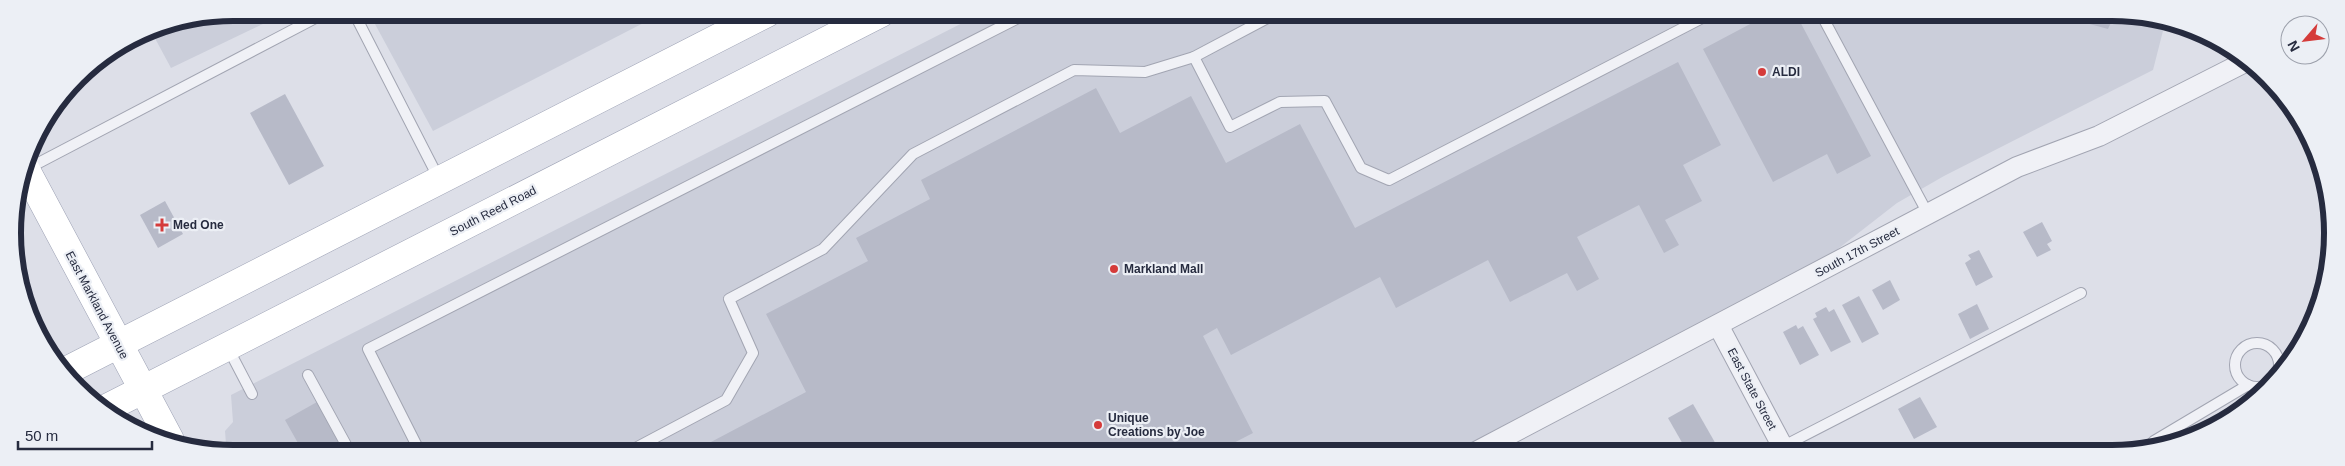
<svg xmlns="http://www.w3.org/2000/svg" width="2345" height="466" font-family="Helvetica,sans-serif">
	<rect width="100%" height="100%" fill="#dddfe8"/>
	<g fill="#cbceda">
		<polygon points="233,13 286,13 171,68 150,29"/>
		<polygon points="369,13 663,13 433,131"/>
		<polygon points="982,13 2140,14 2165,23 2153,70 1944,176 1897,203 1825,259 1453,453 230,452 226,444 225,431 233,422 231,395"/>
	</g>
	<g fill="#b7bac8">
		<polygon points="1769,14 1796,14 1871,156 1837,174 1827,154 1773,182 1703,49"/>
		<polygon points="2053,14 2115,14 2108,29"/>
		<polygon points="1678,62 1721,145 1683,165 1702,201 1665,220 1679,245 1664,253 1639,205 1577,237 1599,279 1577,291 1567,273 1510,302 1488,260 1396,308 1380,277 1231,355 1217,328 1203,336 1253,433 1216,452 970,452 967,445 953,452 692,452 806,392 766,314 868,261 856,238 930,199 921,180 1096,88 1120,133 1191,96 1226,163 1300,124 1355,228"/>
		<polygon points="285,94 324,166 289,185 250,113"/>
		<polygon points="165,201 183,234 158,248 140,215"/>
		<polygon points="2042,222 2052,241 2047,244 2051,250 2037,257 2023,232"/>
		<polygon points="1979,250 1993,277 1976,286 1965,263 1971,259 1968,255"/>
		<polygon points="1890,280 1900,300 1883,310 1872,290"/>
		<polygon points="1859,296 1879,334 1862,343 1842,305"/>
		<polygon points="1977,304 1989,329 1970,339 1958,314"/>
		<polygon points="1826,307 1829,312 1834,309 1851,342 1831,352 1813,319 1817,317 1815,313"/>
		<polygon points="1796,325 1798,329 1803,326 1819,355 1800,365 1783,332"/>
		<polygon points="1920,397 1937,427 1914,439 1898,409"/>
		<polygon points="317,402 345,452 303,452 285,420"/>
		<polygon points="1693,404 1717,446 1705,453 1688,453 1668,418"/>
		<polygon points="1920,446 1924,453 1906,453"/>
	</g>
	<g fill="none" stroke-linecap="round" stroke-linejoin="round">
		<g stroke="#a2a5b2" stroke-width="12">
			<g id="lane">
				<polyline points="354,13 439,179"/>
				<polyline points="1821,14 1928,214"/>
				<polyline points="1194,57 1275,14"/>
				<polyline points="27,169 325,13"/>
				<circle cx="2257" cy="365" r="22"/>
				<polyline points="228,348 252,394"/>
				<polyline points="308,375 350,452"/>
				<polyline points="2148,447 2154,441 2248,385"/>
				<polyline points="420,452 368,349 1028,13"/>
				<polyline points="628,452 726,400 753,353 729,299 823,249 913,154 1074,70 1145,72 1194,57 1230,127 1280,102 1325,101 1361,168 1389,180 1710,14"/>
				<polyline points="1770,453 2081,293"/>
			</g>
		</g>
		<g stroke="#a2a5b2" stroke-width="22">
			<g id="street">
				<polyline points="1718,325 1786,453"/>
				<polyline points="1474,453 2017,167 2099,136 2245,62"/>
			</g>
		</g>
		<g stroke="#9ca1b4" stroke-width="29">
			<g id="primary">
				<polyline points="26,170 170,440"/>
				<polyline points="64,372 767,13"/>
				<polyline points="105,409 881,13"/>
			</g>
		</g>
		<use href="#lane" stroke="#f0f1f6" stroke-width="10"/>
		<use href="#street" stroke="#f0f1f6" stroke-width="20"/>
		<use href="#primary" stroke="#fff" stroke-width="28"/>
	</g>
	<g fill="#d53b3a" stroke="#eceff5" stroke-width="2">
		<circle cx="1762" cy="72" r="5"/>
		<path d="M159.5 217.5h5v5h5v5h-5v5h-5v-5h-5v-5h5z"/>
		<circle cx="1114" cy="269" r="5"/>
		<circle cx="1098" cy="425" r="5"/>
	</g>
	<g text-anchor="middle" stroke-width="4.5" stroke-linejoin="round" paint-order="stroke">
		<g font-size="12" font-weight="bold" fill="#262b3f" stroke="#eceff5" text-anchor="start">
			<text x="1772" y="76">ALDI</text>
			<text x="173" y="229">Med One</text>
			<text x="1124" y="273">Markland Mall</text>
			<text x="1108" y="422">Unique<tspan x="1108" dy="14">Creations by Joe</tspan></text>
		</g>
		<g font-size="12" fill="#262b3f" stroke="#eceff5">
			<text transform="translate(493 211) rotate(-27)" y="4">South Reed Road</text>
			<text transform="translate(1857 252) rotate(-28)" y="4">South 17th Street</text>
			<text transform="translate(97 305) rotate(62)" y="4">East Markland Avenue</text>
			<text transform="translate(1752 389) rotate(62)" y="4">East State Street</text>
		</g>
	</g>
	<path d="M0 0H2345V466H0ZM233 21H2112A212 212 0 0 1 2324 233V233A212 212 0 0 1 2112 445H233A212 212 0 0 1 21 233V233A212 212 0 0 1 233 21Z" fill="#eceff5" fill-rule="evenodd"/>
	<path fill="none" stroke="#262b3f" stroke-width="6" d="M233 21H2112A212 212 0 0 1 2324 233V233A212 212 0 0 1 2112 445H233A212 212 0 0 1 21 233V233A212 212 0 0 1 233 21Z"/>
	<g transform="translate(2305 40) rotate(242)"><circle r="24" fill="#eceff5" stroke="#9da1ac"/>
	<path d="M0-4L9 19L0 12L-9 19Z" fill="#d53b3a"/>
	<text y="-8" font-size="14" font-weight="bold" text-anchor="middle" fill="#262b3f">N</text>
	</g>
	<path d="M18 441v8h134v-8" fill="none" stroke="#262b3f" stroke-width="2.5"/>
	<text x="25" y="441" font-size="15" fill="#262b3f" stroke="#eceff5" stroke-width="4" paint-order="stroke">50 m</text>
</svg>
